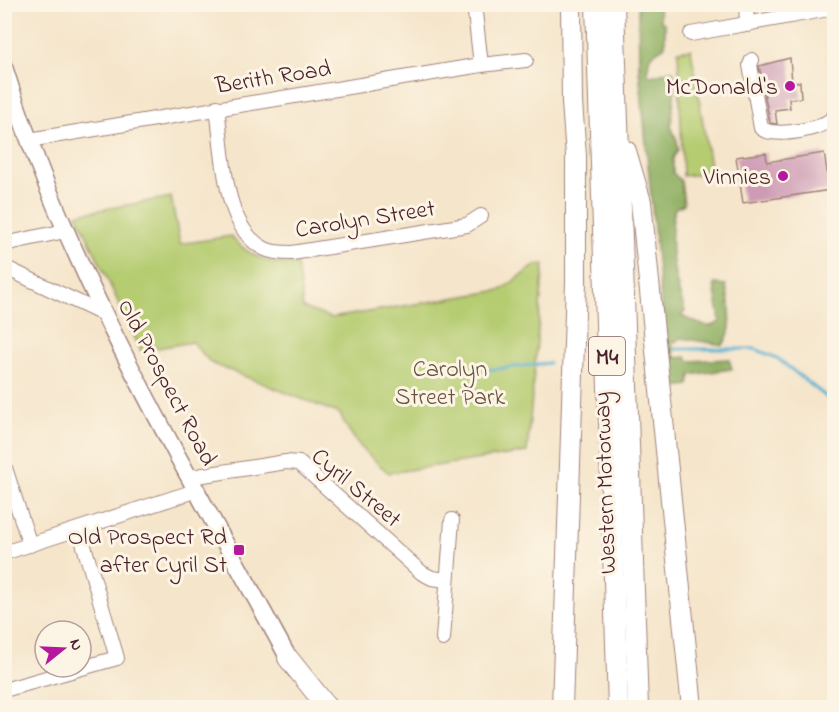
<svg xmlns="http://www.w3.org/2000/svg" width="839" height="712" font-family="'Indie Flower',sans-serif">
	<rect width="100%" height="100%" fill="#fcf5e5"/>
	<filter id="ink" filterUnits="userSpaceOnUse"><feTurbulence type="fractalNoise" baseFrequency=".0167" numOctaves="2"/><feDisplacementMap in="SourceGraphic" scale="12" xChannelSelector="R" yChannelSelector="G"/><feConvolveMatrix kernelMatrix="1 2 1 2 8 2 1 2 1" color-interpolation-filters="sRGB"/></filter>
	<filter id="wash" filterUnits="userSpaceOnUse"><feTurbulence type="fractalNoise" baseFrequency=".008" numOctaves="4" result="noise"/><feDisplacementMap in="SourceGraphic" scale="24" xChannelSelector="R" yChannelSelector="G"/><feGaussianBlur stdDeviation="1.35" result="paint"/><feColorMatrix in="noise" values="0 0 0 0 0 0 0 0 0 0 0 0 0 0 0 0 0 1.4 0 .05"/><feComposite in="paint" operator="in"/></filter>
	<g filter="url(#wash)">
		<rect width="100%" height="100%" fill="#f5e5ca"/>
		<g fill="#b5cc71" stroke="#80764e" stroke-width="1.5">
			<polygon points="691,49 711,173 683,176 678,51"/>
			<path d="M171,197l9,47 51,-8c18,21 39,29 66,28l6,44 28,10 170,-28 35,-25 8,-1 -17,188 -138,21c-23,-19 -36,-31 -49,-59l-129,-51 -19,-21 -51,9 -64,-137z"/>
		</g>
		<path fill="#90b063" stroke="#6d6847" stroke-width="1.5" d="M638,5h21l1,15 5,4v22l-15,10 -3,17 5,3 20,-6 4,7 -5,50 6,13 1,10 -5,8v15l8,8 3,23 -9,4c-8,35 -2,69 10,103l-4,5c13,5 29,16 39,5l-6,-37 12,1c3,20 10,42 -3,60l-42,-7 -9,6 3,14 11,-1 4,4 39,-2 3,10 -41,6 -2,10 -20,3 -30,-319z"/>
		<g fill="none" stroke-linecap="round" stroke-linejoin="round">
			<g stroke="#53afd1" stroke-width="3">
				<polyline points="675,349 755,349 777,358 834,403"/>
				<polyline points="487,370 549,363"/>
			</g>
		</g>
		<g id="blocks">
			<g fill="#ce9bb5">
				<polygon points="790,58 792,82 800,82 801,98 789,99 790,108 775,110 777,124 770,123 759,66"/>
				<polygon points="766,153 767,162 824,153 830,190 743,203 736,157"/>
			</g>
		</g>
	</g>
	<g filter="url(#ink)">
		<use href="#blocks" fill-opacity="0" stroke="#a0827a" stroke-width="1.5"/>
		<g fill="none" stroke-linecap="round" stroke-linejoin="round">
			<g stroke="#a0827a" stroke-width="16">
				<g id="minor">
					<polyline points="474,4 481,65"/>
					<polyline points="746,4 747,25"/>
					<polyline points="691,34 834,8"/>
					<path d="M752,60l-2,5 11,63c12,11 66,1 73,-12"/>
					<path d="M217,107c6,42 5,121 48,142 8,4 19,4 27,4l175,-28 14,-9"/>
					<polyline points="29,140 481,65 526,60"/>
					<polyline points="4,244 65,231"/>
					<polyline points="4,267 103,314"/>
					<polyline points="4,465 30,545"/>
					<polyline points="191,477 286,462 299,463 422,573 432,578 447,580"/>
					<polyline points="4,553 198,490"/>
					<polyline points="443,639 452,520"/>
					<polyline points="4,690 117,658 79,529"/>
				</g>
			</g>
			<g stroke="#a0827a" stroke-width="19">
				<path id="major" d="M4,67c67,214 185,407 291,603"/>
			</g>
			<g stroke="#a0827a" stroke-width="22">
				<g id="highway">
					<polyline points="596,4 618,708"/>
					<polyline points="614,4 638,708"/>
					<polyline points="626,151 641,202 692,708"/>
					<polyline points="288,658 328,708"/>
					<polyline points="562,708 576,282 576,156 572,102 571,4"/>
				</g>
			</g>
			<use href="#minor" stroke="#fff" stroke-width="14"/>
			<use href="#major" stroke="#fff" stroke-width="16"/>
			<use href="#highway" stroke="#fff" stroke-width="20"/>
		</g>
	</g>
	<g fill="#b5179e" stroke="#fcf5e5" stroke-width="2">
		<circle cx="790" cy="86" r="6"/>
		<circle cx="783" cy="176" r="6"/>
		<rect x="233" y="544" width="12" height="12" rx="3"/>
	</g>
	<g text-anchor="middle" stroke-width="6" stroke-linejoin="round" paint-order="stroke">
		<rect fill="#fcf5e5" stroke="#7f5f63" stroke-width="1.5" x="589" y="337" width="36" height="38" rx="4.5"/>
		<g font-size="22" font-weight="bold" fill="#4a1f2b">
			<text x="607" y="364">M4</text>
		</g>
		<g font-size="24" fill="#4a1f2b" stroke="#fcf5e5">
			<text transform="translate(273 76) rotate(-9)" y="8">Berith Road</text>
			<text transform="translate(365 218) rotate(-9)" y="8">Carolyn Street</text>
			<text transform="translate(168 382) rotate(62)" y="8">Old Prospect Road</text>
			<text transform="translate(604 483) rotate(-92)" y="8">Western Motorway</text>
			<text transform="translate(357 487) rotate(40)" y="8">Cyril Street</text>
		</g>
		<g font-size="24" fill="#4a1f2b" stroke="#fcf5e5" text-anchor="end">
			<text x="778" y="94">McDonald's</text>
			<text x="771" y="184">Vinnies</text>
			<text x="227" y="544">Old Prospect Rd<tspan x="227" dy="28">after Cyril St</tspan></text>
		</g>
		<g font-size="24" fill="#6a5340" stroke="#fcf5e5">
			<text x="450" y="376">Carolyn<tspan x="450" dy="28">Street Park</tspan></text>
		</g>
	</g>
	<rect width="839" height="712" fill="none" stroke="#fcf5e5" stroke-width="24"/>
	<g transform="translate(63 649) rotate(72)"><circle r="28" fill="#fcf5e5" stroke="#b59f9b" stroke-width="1.5"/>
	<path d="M0-4.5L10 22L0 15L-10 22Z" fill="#b5179e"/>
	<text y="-9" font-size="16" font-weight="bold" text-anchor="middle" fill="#4a1f2b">N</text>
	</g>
</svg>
